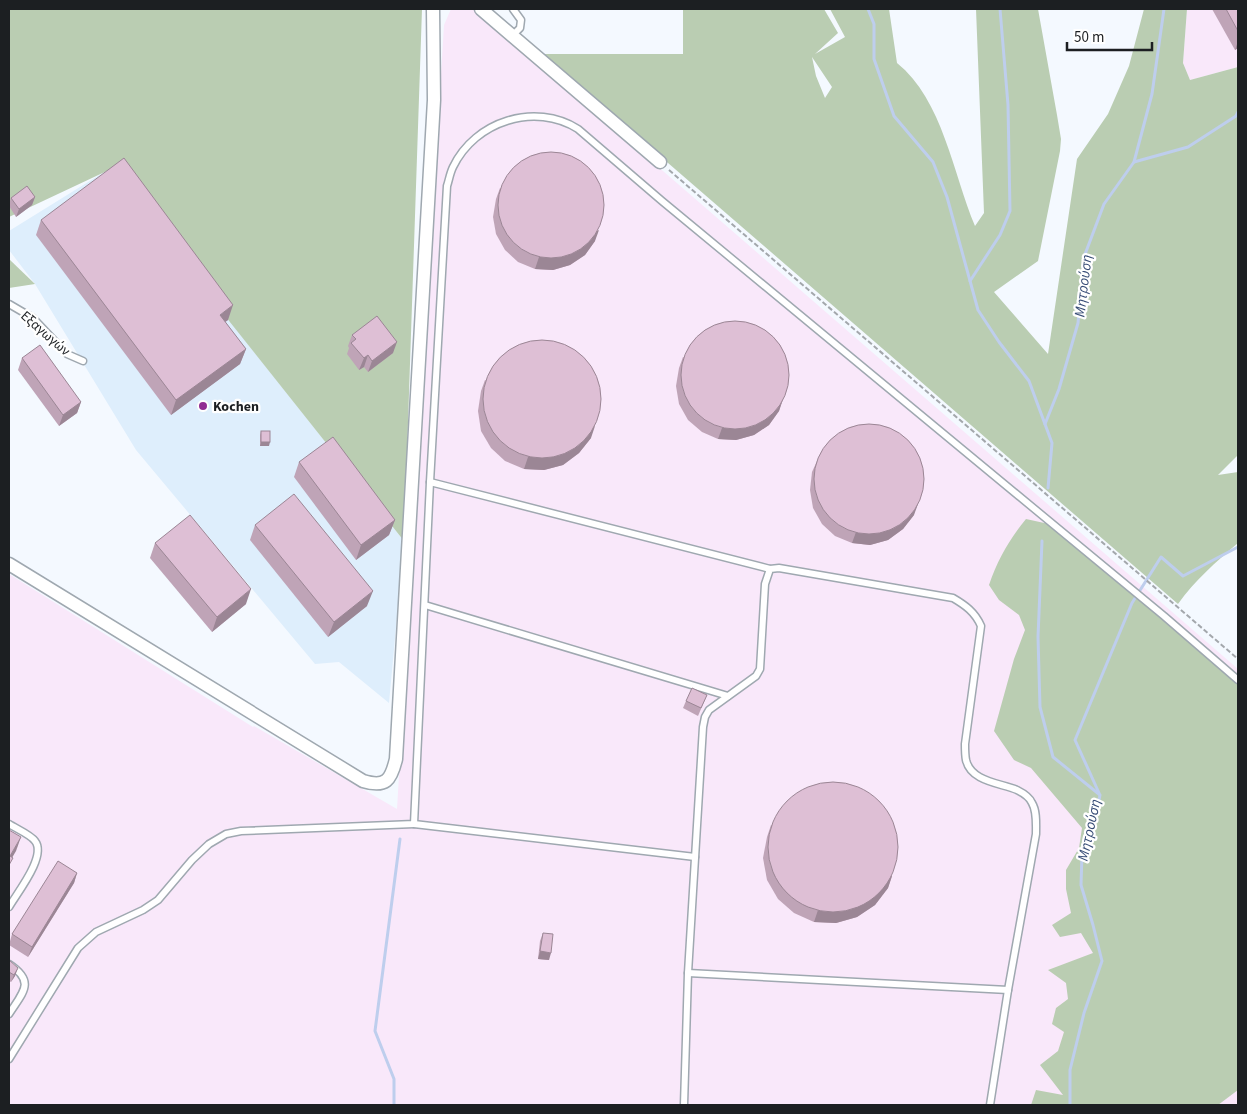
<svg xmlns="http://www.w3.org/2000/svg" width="1247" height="1114" font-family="'Source Sans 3',sans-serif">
	<rect width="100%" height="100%" fill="#f4f9ff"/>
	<polygon fill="#deeefc" points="109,169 404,541 389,703 339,662 315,664 136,450 35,284 9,250 9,231"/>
	<g fill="#f9e8fa">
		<polygon points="451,9 476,9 1238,669 1238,1105 9,1105 9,574 253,727 254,726 397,809 444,25"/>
		<polygon points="1187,9 1238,9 1238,67 1190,80 1183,63"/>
	</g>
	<g fill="#bacdb2" fill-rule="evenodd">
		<polygon points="9,9 422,9 404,541 109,170 9,217"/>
		<path d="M683,9h141l14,24 -23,21 30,-17 -15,-28h59l8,54c46,37 56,111 78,163l9,-13 -8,-204h62l19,106 4,24 -1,12 -22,110 -44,31 54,62 29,-195 31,-45 21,-48 15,-57h43l-4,54 7,17 48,-13v388l-20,20 20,-3v71c-22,19 -43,37 -60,61l-636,-550h141zM812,57l20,30 -7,11 -9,-22z"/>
		<polygon points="9,259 35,284 9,288"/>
		<path d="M1026,519l32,7 180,154v410l-20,15h-187l5,-15 27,5 -23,-30 18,-14 6,-19 -12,-8 4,-16 12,-9 -2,-16 -18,-13 45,-17 -12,-20 -21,4 -8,-12 19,-12 -5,-24v-19l13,-22 3,-20 -51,-60 -17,-8 -20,-29 20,-72 11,-29 -6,-15 -20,-15 -10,-15c9,-26 20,-45 37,-66z"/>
	</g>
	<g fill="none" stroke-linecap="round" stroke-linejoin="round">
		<g stroke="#beceed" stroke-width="3">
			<polyline points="868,9 874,24 874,59 894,116 933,162 947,197 978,310 999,342 1029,381 1052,443 1048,488"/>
			<polyline points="1134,162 1188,147 1236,116 1238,112"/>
			<polyline points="970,281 1000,235 1010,211 1008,105 1000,9"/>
			<polyline points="1045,424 1059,389 1078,323 1084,257 1104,204 1134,162 1152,94 1164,9"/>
			<polyline points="1042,541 1038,637 1040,707 1053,757 1100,795 1095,821 1082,854 1081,885 1093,925 1102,961 1084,1013 1070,1070 1070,1105"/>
			<polyline points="1099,793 1075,740 1132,603 1161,557 1183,576 1238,547"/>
			<polyline points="394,1105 394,1079 375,1031 400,839"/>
		</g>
		<g stroke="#9fa8b0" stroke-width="9">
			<g id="service">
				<polyline points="512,36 520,28 521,20 513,9"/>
				<polyline points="9,304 33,318 67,354 83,361"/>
				<polyline points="430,482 770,569"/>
				<polyline points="425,605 728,696"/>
				<path d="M9,824c6,4 22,11 26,17 12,15 -18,52 -26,66"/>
				<polyline points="414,824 695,857"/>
				<path d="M9,964c27,18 14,28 0,50"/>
				<polyline points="688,973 1008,990"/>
				<path d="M9,1059l69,-111 18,-16 47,-22 15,-10 34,-40 17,-16 17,-10 15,-3 173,-7 16,-342 17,-296c2,-6 3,-13 6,-19 22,-46 82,-65 125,-38l84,72 502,415 74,64"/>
				<path d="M684,1105l4,-132 15,-246 2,-10 4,-7 47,-34 4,-7 5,-85 5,-15 9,-1 174,30c12,7 22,14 28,28l-16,118c0,5 0,11 1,16 5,22 35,23 51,30 6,3 13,8 15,13 5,8 4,21 4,31l-28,156 -18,115"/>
			</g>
		</g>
		<g stroke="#9fa8b0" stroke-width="15">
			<g id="minor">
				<polyline points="481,9 660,162"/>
				<path d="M9,564l354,217c23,7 28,-1 33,-22l38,-659 -1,-91"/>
			</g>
		</g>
		<polyline stroke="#a3a7ac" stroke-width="2" stroke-dasharray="5 2.5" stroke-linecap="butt" points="669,170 1238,659"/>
		<use href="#service" stroke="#fff" stroke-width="6"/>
		<use href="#minor" stroke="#fff" stroke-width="12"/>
	</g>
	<g fill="#bfa4b7">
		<polygon points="1212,9 1238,9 1238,48 1235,50"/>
		<polygon points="500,188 595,241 585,255 570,265 553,270 535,269 518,262 505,250 496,234 493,217 496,199"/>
		<polygon points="35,197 32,205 16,217 9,206 9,204 11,198"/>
		<polygon points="41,220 228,320 225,322 246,349 240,364 171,415 36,235"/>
		<polygon points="352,335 393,353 368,372 364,367 359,370 347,354 349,348 348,346"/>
		<polygon points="683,357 783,399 779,411 769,425 754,435 736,440 718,439 702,432 688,420 679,404 676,386 679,368"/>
		<polygon points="22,358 81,402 77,413 59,426 18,370"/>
		<polygon points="485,380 591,438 579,453 563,465 544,470 524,469 505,461 491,448 481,431 478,411 481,391"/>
		<polygon points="261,431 269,446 260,446 260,435"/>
		<polygon points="817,461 914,515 903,529 888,540 870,545 852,543 835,536 822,524 813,508 810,490 812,472"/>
		<polygon points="299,462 395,520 389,535 356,560 294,477"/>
		<polygon points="255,525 367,606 328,637 250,540"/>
		<polygon points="155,543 246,604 212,632 150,558"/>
		<polygon points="707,695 698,716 683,708 686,701"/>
		<polygon points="771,825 892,876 888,888 875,905 857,917 836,923 814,922 794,913 778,899 767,880 763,858 767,837"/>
		<polygon points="77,873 74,883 28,957 9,945 12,934"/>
		<polygon points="543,933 549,960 538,959 540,941"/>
		<polygon points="9,960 15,976 11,982 9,981"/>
	</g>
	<g fill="#9b8695">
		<polygon points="1238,41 1238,48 1235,50"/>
		<polygon points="35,197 32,205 16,217 19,209"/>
		<polygon points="599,230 595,241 585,255 570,265 553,270 535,269 539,257"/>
		<polygon points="233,305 228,320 214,330 220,315"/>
		<polygon points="397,342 393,353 368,372 372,361"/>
		<polygon points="246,349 240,364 171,415 176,400"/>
		<polygon points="368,355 364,367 359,370 364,358"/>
		<polygon points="783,399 779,411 769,425 754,435 736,440 718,439 722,428"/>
		<polygon points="81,402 77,413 59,426 63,415"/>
		<polygon points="595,426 591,438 579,453 563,465 544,470 524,469 528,457"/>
		<polygon points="261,442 270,442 269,446 260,446"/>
		<polygon points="918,504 914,515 903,529 888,540 870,545 852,543 856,532"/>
		<polygon points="395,520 389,535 356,560 361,545"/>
		<polygon points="251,589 246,604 212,632 217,617"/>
		<polygon points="373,591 367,606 328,637 334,622"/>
		<polygon points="21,837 16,851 9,863 10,856"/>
		<polygon points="77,873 74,883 28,957 32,947"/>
		<polygon points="892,876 888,888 875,905 857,917 836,923 814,922 818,910"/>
		<polygon points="540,951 551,953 549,960 538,959"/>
		<polygon points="18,968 15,976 11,982 14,975"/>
	</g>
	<g fill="#debfd5" stroke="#9b8695">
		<polygon points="1226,9 1238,9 1238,31"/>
		<circle cx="551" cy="205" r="53"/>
		<polygon points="124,158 233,305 220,315 246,349 176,400 41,220"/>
		<polygon points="27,186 35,197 19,209 11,198"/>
		<polygon points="377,316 397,342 372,361 368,355 364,358 351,343 356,339 352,335"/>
		<circle cx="735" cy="375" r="54"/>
		<circle cx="542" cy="399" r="59"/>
		<polygon points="40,345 81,402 63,415 22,358"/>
		<circle cx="869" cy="479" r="55"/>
		<rect x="261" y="431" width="9" height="11"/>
		<polygon points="333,437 395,520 361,545 299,462"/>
		<polygon points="294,494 373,591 334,622 255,525"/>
		<polygon points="190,515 251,589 217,617 155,543"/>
		<polygon points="692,688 707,695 701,708 686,701"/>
		<circle cx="833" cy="847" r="65"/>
		<polygon points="9,830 21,837 10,856 13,858 9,865"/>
		<polygon points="58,861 77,873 32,947 12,934"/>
		<polygon points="543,933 553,934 551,953 540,951"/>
		<polygon points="9,960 18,968 14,975 9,972"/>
	</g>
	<circle fill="#912c92" stroke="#fff" stroke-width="2" cx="203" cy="406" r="5"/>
	<g text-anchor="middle" stroke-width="4.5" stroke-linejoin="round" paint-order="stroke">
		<g font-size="14" fill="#1c1f22" stroke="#fff">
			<text transform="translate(46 333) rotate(41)" y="5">Εξαγωγών</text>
		</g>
		<g font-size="14" font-weight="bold" fill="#1c1f22" stroke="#fff" text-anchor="start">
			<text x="213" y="411">Kochen</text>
		</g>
		<g font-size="15" font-style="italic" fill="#374c76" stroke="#fff">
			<text transform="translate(1083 286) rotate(-83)" y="5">Μητρούση</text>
			<text transform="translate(1089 830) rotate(-78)" y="5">Μητρούση</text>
		</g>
	</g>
	<rect width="1247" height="1114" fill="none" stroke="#1c1f22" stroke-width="20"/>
	<path d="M1067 42v8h85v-8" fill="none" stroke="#1c1f22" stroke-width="2.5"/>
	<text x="1074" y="42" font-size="15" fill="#1c1f22" stroke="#ffffff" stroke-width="4" paint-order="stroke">50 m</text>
</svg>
